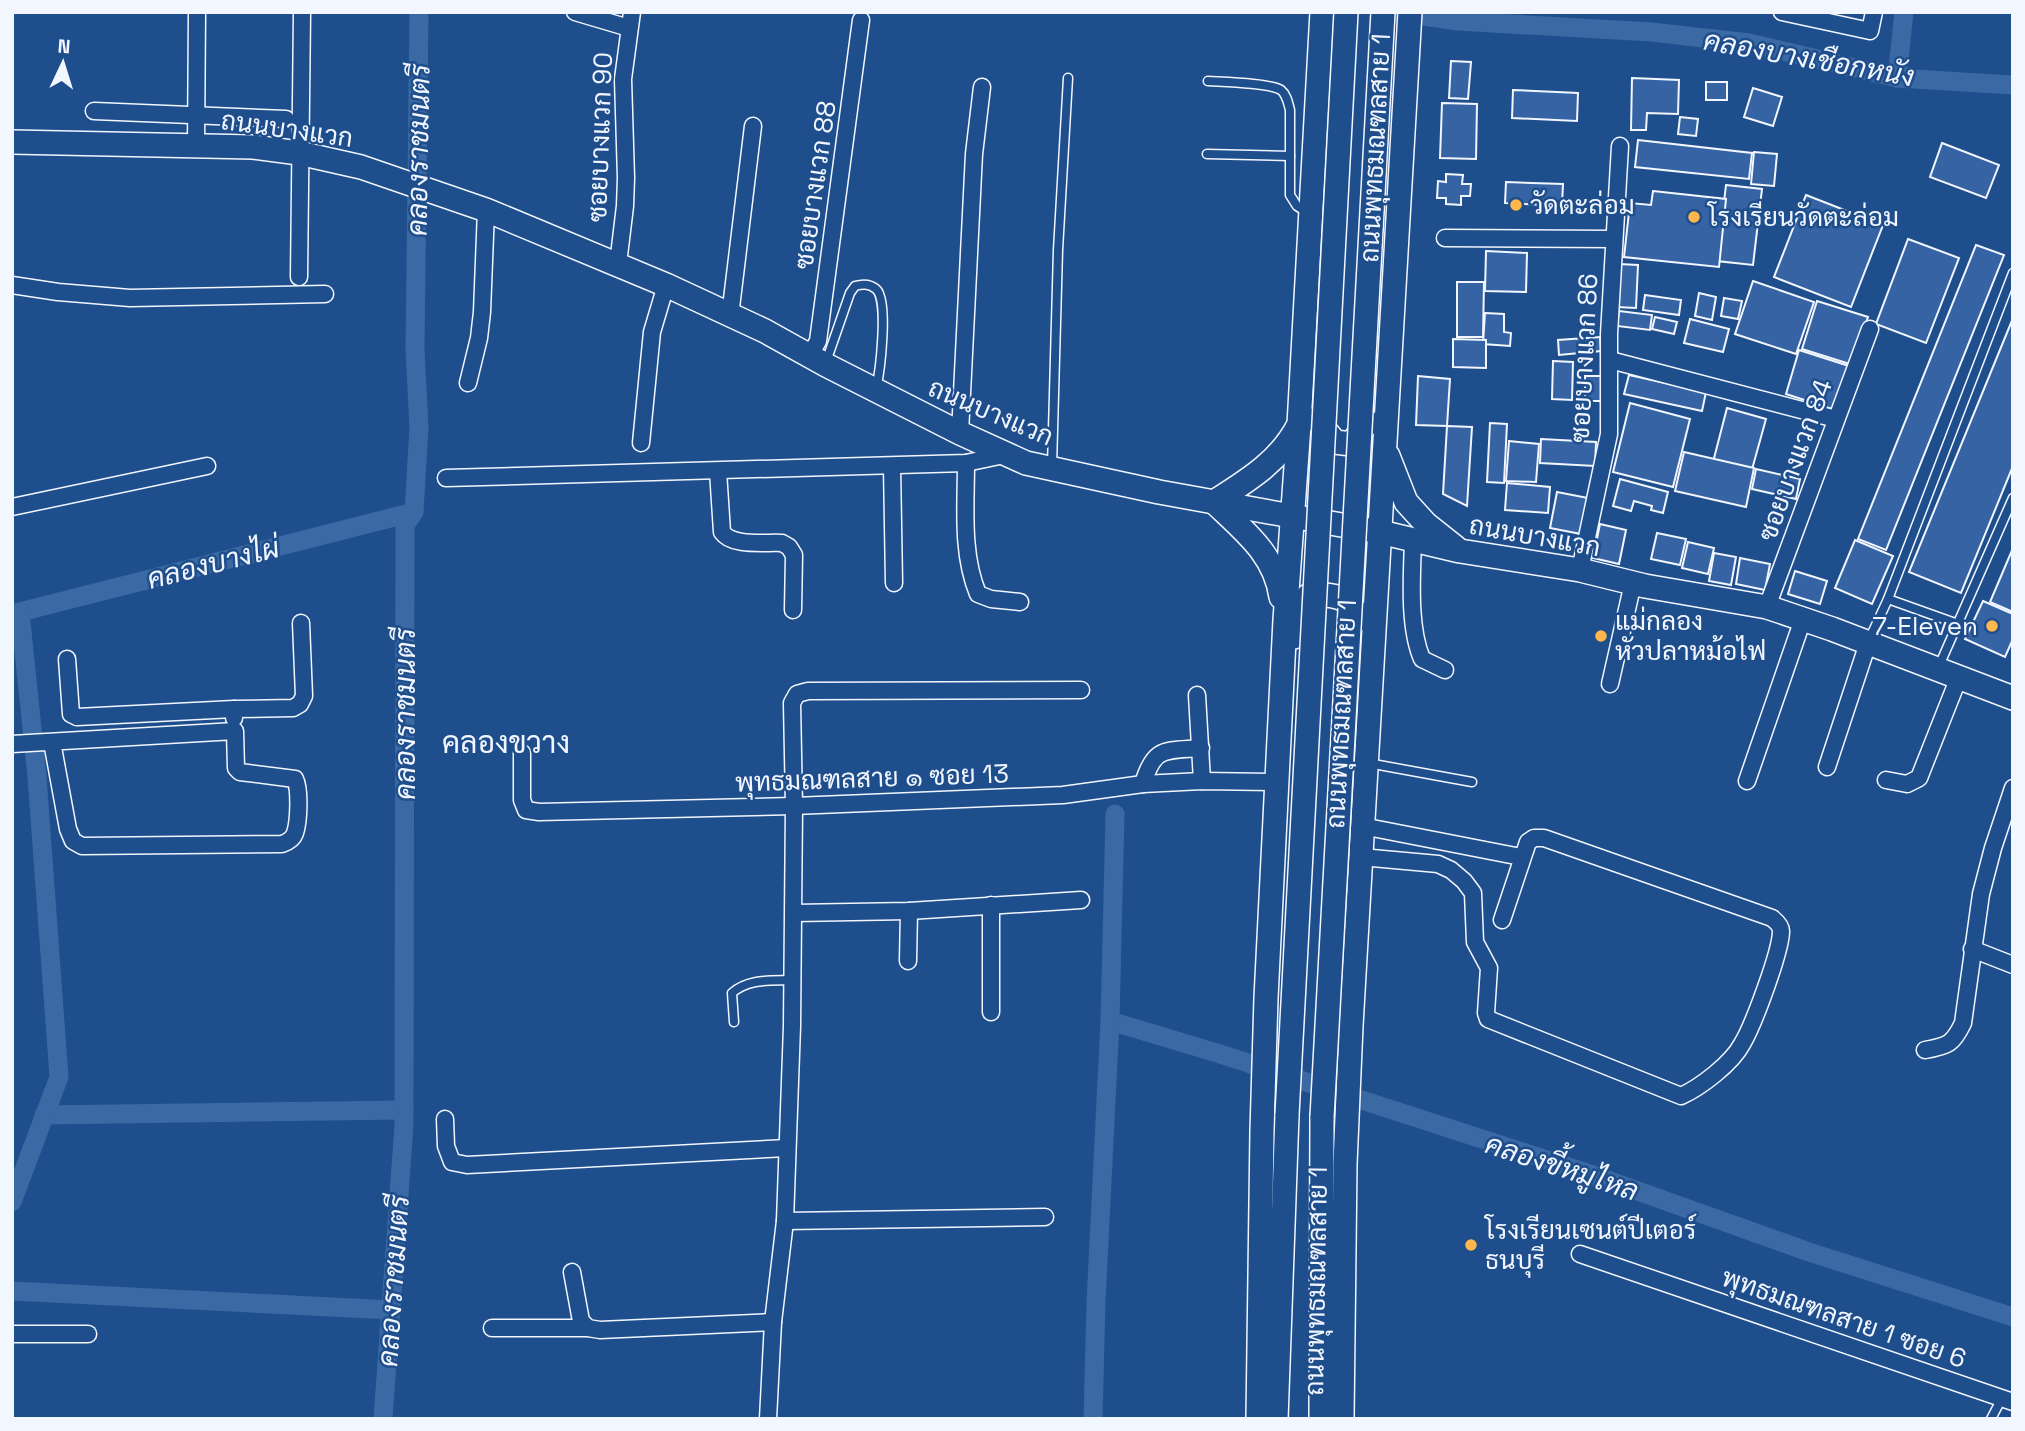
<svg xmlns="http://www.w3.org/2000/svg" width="2025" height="1431" font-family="'Space Grotesk',Sarabun,sans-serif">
	<rect width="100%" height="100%" fill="#1f4e8c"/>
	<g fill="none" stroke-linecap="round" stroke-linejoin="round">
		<g stroke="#3b69a3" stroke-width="19">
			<polyline points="1396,12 1458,21 1651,32 1749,43 1897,78 2013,85"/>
			<polyline points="1897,78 1904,12"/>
			<polyline points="12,614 414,512"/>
			<polyline points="1110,1021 1217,1053 1593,1175 1809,1252 2013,1317"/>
			<polyline points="44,1115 404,1110"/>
			<polyline points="12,1202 59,1077 37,777 20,612"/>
			<polyline points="12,1291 391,1310"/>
			<polyline points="383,1419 404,1125 405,525 414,512 419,428 415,350 419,12"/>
			<polyline points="1093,1419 1096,1302 1110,1021 1115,814"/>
		</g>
	</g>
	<g fill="#3563a3" stroke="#f2f6ff" stroke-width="2">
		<polygon points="1451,61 1471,62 1468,99 1449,98"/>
		<polygon points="1632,78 1679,80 1678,114 1647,113 1646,130 1631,130"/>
		<rect x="1706" y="82" width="21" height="18"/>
		<polygon points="1753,88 1782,97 1773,126 1744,117"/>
		<polygon points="1513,90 1578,93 1577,121 1512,118"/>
		<polygon points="1442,103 1477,104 1476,159 1440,158"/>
		<polygon points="1680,117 1698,119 1696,136 1678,134"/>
		<polygon points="1638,140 1752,153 1749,179 1635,167"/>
		<polygon points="1942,143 1999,165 1986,198 1930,177"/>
		<polygon points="1754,152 1777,154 1774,186 1751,184"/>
		<polygon points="1446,174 1463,175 1462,184 1471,184 1470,196 1461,196 1461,205 1446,204 1446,198 1437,198 1438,181 1446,182"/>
		<polygon points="1506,182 1563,184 1562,206 1505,203"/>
		<polygon points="1726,185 1762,189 1753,265 1717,261"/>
		<polygon points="1653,191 1726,199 1719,267 1624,257 1630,203 1651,205"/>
		<polygon points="1806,195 1883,225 1851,307 1774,277"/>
		<polygon points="1908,239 1959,258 1926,343 1876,324"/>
		<polygon points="1976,245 2004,255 1886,550 1858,539"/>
		<polygon points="1486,251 1527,253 1526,292 1485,291"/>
		<polygon points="1619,264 1638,265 1636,308 1617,307"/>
		<polygon points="1753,281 1814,302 1796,354 1735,334"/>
		<polygon points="1457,282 1484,282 1483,337 1457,337"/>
		<polygon points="1699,293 1716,297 1712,320 1695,316"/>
		<polygon points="1645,295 1681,300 1679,315 1643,310"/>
		<polygon points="1724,298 1742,301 1738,319 1721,316"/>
		<polygon points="1817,301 1868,317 1853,365 1802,349"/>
		<polygon points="1619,311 1652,315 1650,330 1617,326"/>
		<polygon points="1485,313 1504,314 1504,332 1511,333 1510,346 1483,344"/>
		<polygon points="1655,317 1677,322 1674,334 1652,329"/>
		<polygon points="2013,318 2013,466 1961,593 1909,572"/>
		<polygon points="1690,319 1729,329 1723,352 1684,343"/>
		<polygon points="1600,337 1601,351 1559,355 1558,340"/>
		<polygon points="1453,339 1486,340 1486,368 1453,367"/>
		<polygon points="1799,350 1849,366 1835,410 1786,394"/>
		<polygon points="1553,361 1573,362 1572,400 1552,399"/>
		<polygon points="1629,375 1706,392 1702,411 1624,394"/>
		<polygon points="1418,376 1450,379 1447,426 1416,425"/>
		<rect x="1585" y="376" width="17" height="25"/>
		<polygon points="1630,403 1690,419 1673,487 1613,472"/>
		<polygon points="1727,408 1766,419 1751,473 1713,462"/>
		<polygon points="1490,423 1507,424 1504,483 1487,482"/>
		<polygon points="1447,426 1472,427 1467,506 1443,494"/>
		<polygon points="1541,439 1596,442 1595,466 1540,463"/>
		<polygon points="1509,441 1539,444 1536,482 1506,481"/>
		<polygon points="1684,452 1754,468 1746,507 1675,491"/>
		<polygon points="1756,469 1800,479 1796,499 1752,489"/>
		<polygon points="1620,479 1668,492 1663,513 1651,510 1652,506 1634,501 1631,511 1613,506"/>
		<polygon points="1507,483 1550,487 1548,513 1505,510"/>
		<polygon points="1557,492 1588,498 1581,534 1550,528"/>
		<polygon points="1600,524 1626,530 1619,564 1593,558"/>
		<polygon points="1657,533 1686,539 1680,565 1651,559"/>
		<polygon points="1855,540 1893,556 1872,604 1835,588"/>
		<polygon points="1688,542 1714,548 1708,574 1682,568"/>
		<polygon points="2013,548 2013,612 1990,602"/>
		<polygon points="1714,553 1736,557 1731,585 1709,581"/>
		<polygon points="1740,558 1770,564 1765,590 1736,584"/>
		<polygon points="1795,571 1827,581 1820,604 1788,594"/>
		<polygon points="1983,601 2013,614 2013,639 2005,657 1965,639"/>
	</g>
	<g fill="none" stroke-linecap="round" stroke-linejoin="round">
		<g stroke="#f2f6ff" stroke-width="11">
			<g id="lane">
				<path d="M1208,81c16,1 62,2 73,9 6,5 7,13 9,20v85l7,11 11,7"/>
				<polyline points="1207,154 1290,156"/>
				<path d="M826,362l24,-69 5,-7c7,-2 14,-3 21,3 13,11 4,83 0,100"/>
				<polyline points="1052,466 1058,250 1068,78"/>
				<polyline points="1888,599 1958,624"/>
				<polyline points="1869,640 1888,599 2013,273"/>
				<polyline points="1939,666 2013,498"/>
				<polyline points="1368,763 1472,782"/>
				<path d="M734,1022l-2,-29c17,-15 40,-12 61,-13"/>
				<polyline points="1991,1419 2002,1398"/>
			</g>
		</g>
		<g stroke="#f2f6ff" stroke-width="19">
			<g id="street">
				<polyline points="575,12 629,28"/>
				<polyline points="1782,12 1870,31 1874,12"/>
				<polyline points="94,111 286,119"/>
				<polyline points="196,145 197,12"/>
				<polyline points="1445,238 1614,239"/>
				<polyline points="618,264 625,206 626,178 623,79 632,12"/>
				<polyline points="299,277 302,12"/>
				<polyline points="12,285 58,292 130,298 325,294"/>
				<polyline points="730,316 753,126"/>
				<polyline points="810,355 818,341 861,20"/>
				<polyline points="1610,360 1836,419"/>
				<polyline points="468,383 479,338 482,312 486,210"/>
				<polyline points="960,433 974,154 982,87"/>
				<polyline points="641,443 652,332 666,285"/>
				<path d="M966,463c0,43 -5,90 12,131l13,5 29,3"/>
				<polyline points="892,466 894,583"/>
				<path d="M718,471l4,61c10,15 43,10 60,11l7,4 5,8 -1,55"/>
				<polyline points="446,478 966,463 1004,455"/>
				<polyline points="12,507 207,466"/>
				<path d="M1413,540c-1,36 -5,86 9,119l23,11"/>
				<polyline points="1580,570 1609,434 1609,334 1620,146"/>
				<polyline points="1767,607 1870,329"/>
				<polyline points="67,659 71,714 77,717 234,709"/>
				<polyline points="1610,684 1633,583"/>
				<polyline points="1197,695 1202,781"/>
				<polyline points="234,718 234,709 293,708 300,704 304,696 301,623"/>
				<path d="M12,744l223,-13 1,37 4,4 55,7c5,10 4,42 0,54 -2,6 -7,9 -13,11l-200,2 -9,-5 -5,-12 -16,-87"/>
				<polyline points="522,753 522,800 526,810 539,812 794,806 1063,795 1143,784 1202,781 1277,782"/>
				<polyline points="1827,767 1868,643"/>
				<polyline points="1886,780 1907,784 1919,778 1959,677"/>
				<polyline points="1747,781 1803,619"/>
				<path d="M1143,784c11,-38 22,-33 58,-36"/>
				<polyline points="1362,826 1521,857"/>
				<path d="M1361,857l77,7 13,6 13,11 9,12 2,49 14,26 -3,45 2,6 193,77c20,-9 51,-33 61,-52 11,-18 39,-93 39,-113 0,-5 -4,-9 -9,-13l-228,-80h-10l-6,4 -26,78"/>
				<polyline points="794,913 909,911 1081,900"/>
				<polyline points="1972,949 2013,965"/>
				<polyline points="908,961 909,911"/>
				<polyline points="991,1012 991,905"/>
				<path d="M1925,1050c23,-4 28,-6 38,-27l18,-129 12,-46 20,-60"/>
				<polyline points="445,1119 446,1146 452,1162 467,1165 787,1148"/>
				<polyline points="785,1221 1045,1217"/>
				<polyline points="1580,1254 2013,1402"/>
				<polyline points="572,1272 581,1321 588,1328 600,1330 773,1322"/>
				<polyline points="492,1328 588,1328"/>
				<polyline points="12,1334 88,1334"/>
				<polyline points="768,1419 773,1322 785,1221 792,1026 794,806 792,703 797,694 808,691 1081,690"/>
			</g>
		</g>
		<g stroke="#f2f6ff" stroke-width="26">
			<g id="secondary">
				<polyline points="12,142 253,147 299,153 361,167 486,210 666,285 765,331 826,365 960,433 1026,463 1159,492 1380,532 1460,551 1580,570 1645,586 1767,607 1832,629 2013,698"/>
				<polyline points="1316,419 1335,442 1351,444 1368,422"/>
				<polyline points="1388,456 1406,502 1426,524 1455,547"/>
				<path d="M1214,502c30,29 61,52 67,95"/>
				<path d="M1214,502c33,-21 65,-40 84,-76"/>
				<path d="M1294,637l6,-27 8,-14c22,-3 43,-1 51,23"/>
				<polyline points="1258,1419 1262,1131 1266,998 1285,620 1299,425 1322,12"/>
				<polyline points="1276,1419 1287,1115"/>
				<polyline points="1321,1419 1322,1117"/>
				<polyline points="1342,1419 1345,1164 1351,1026 1410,12"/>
			</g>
		</g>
		<use href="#lane" stroke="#1f4e8c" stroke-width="8"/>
		<use href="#street" stroke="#1f4e8c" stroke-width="16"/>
		<use href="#secondary" stroke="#1f4e8c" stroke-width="23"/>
		<g stroke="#f2f6ff" stroke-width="26" stroke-linecap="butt">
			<g id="secondary-bridge">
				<polyline points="1287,1115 1346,12"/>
				<polyline points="1322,1117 1383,12"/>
			</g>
		</g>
		<use href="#secondary-bridge" stroke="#1f4e8c" stroke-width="23"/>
	</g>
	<g fill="#ffb74d" stroke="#1f4e8c" stroke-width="2.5">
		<circle cx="1516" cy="205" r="7"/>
		<circle cx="1694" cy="217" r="7"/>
		<circle cx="1992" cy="626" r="7"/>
		<circle cx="1601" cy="636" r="7"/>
		<circle cx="1471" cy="1245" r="7"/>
	</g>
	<g text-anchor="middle" stroke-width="5" stroke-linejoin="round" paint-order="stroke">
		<g font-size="26" fill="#f2f6ff" stroke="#1f4e8c">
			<text transform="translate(287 129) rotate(8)" y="9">ถนนบางแวก</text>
			<text transform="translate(600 137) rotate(-88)" y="9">ซอยบางแวก 90</text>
			<text transform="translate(1375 148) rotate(-87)" y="9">ถนนพุทธมณฑลสาย 1</text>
			<text transform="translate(815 185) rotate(-82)" y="9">ซอยบางแวก 88</text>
			<text transform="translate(1584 358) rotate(-87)" y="9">ซอยบางแวก 86</text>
			<text transform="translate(991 412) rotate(23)" y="9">ถนนบางแวก</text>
			<text transform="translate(1795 460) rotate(-70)" y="9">ซอยบางแวก 84</text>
			<text transform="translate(1535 536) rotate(10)" y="9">ถนนบางแวก</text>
			<text transform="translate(1341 714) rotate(-87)" y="9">ถนนพุทธมณฑลสาย 1</text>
			<text transform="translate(872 778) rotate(-2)" y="9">พุทธมณฑลสาย ๑ ซอย 13</text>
			<text transform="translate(1316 1281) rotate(-89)" y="9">ถนนพุทธมณฑลสาย 1</text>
			<text transform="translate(1844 1318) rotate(19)" y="9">พุทธมณฑลสาย 1 ซอย 6</text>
		</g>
		<g font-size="26" fill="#f2f6ff" stroke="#1f4e8c" text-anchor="start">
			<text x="1530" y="214">วัดตะล่อม</text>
			<text x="1708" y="226">โรงเรียนวัดตะล่อม</text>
			<text x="1615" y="630">แม่กลอง<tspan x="1615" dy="30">หัวปลาหม้อไฟ</tspan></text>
			<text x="1978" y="635" text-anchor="end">7-Eleven</text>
			<text x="1485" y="1239">โรงเรียนเซนต์ปีเตอร์<tspan x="1485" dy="30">ธนบุรี</tspan></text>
		</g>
		<g font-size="28" font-style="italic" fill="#f2f6ff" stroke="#1f4e8c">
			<text transform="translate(1809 58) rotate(10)" y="10">คลองบางเชือกหนัง</text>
			<text transform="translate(418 150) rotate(-89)" y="10">คลองราชมนตรี</text>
			<text transform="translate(213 563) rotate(-14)" y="10">คลองบางไผ่</text>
			<text transform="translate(405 714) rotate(-90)" y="10">คลองราชมนตรี</text>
			<text transform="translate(1562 1167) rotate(18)" y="10">คลองขี้หมูไหล</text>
			<text transform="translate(393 1281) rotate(-86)" y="10">คลองราชมนตรี</text>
		</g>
		<g font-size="30" fill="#f2f6ff" stroke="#1f4e8c">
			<text x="506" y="753">คลองขวาง</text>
		</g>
	</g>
	<rect width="2025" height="1431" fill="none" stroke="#f2f6ff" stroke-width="28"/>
	<g transform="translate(63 63) rotate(4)" stroke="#1f4e8c" stroke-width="5" paint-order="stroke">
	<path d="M0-5L12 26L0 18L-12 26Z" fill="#f2f6ff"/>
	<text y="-10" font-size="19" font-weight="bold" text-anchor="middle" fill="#f2f6ff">N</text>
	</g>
</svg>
